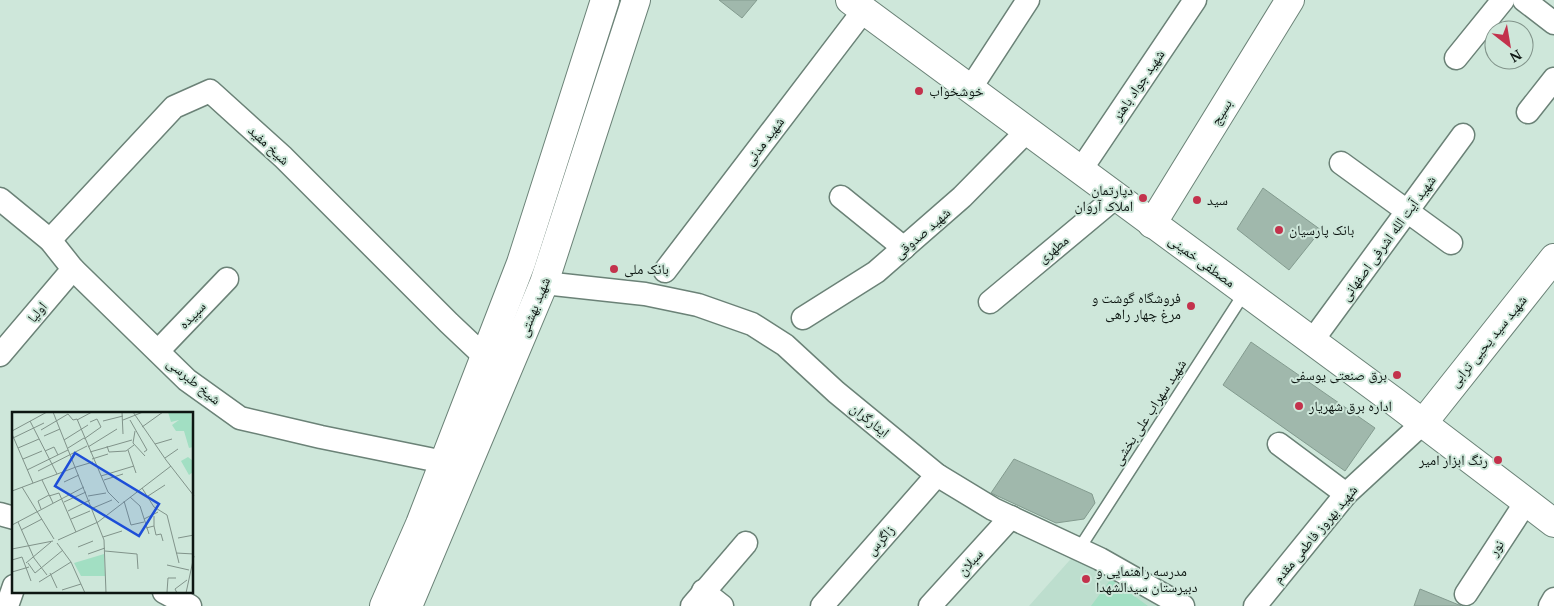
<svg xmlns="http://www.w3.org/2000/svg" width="1554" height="606" font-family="'PT Serif','Noto Naskh Arabic',serif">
	<rect width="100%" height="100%" fill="#cee7da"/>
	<polygon fill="#bddece" points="1077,552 1161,606 1029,606"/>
	<polygon fill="#a2dfc3" points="1111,579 1148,606 1091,606"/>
	<g fill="#a0b8ac" stroke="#839b8f">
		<polygon points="719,0 757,0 742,18"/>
		<polygon points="1263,188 1321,230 1289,270 1237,229"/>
		<polygon points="1251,342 1375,428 1345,471 1223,385"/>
		<polygon points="1014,459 1092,494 1095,503 1084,519 1056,523 991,493"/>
		<polygon points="1420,589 1459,605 1461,606 1414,606"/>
	</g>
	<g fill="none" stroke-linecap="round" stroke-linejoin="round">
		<g stroke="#6b8277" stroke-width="14">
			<polyline id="lane" points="1079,549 1245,292"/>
		</g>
		<g stroke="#6b8277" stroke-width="25">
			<g id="street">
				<polyline points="1524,0 1554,23"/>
				<polyline points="1456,58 1503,0"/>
				<polyline points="970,89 1028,0"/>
				<polyline points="1528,112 1554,79"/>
				<polyline points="1341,163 1451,243"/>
				<polyline points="1080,171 1195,0"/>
				<polyline points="841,197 904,248"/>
				<polyline points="0,199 50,240 73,269 187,380 240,418 321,437 444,462"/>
				<polyline points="50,240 174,107 210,91 283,157 449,323 485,357"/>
				<polyline points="665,271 864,10"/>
				<polyline points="544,283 645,294 698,305 752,324 785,345 836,392 937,475 993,509 1100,559 1183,606"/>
				<polyline points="990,302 1116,197"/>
				<polyline points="803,318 876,272 962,197 1027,131"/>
				<polyline points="1312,341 1463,135"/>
				<polyline points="158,351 227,279"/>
				<polyline points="0,355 73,269"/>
				<polyline points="1279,444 1346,494"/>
				<polyline points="0,514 14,518"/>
				<polyline points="703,591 722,606"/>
				<polyline points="164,592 190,606"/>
				<polyline points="1466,594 1526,502"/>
				<polyline points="7,606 14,586"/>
				<polyline points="692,606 746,543"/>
				<polyline points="822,606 937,475"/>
				<polyline points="930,606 1011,517"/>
				<polyline points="1255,606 1346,494 1423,423"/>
				<polyline points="1550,606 1554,599"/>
			</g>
		</g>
		<g stroke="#6b8277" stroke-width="30">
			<g id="secondary">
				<polyline points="850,0 1395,402 1554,523"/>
				<polyline points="1152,224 1290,0"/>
				<polyline points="1423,423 1554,258"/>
				<polyline points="384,606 420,524 521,263 605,0"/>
				<polyline points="408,606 544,283 636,0"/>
			</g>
		</g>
		<use href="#lane" stroke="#fff" stroke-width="11"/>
		<use href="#street" stroke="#fff" stroke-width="22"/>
		<use href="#secondary" stroke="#fff" stroke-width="28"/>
	</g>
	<g fill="#c3324c" stroke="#cee7da" stroke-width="2">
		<circle cx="919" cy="91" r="5"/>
		<circle cx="1143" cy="198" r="5"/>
		<circle cx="1197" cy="200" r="5"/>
		<circle cx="1279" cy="230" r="5"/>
		<circle cx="614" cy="269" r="5"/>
		<circle cx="1191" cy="306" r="5"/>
		<circle cx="1397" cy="375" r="5"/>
		<circle cx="1299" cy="406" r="5"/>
		<circle cx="1498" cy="460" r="5"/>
		<circle cx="1086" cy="579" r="5"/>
	</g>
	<g text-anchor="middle" stroke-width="4" stroke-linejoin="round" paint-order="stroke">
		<g font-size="14" fill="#0d1612" stroke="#cee7da">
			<text transform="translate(1138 85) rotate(-56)" y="5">شهید جواد باهنر</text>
			<text transform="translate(1221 112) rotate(-58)" y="5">بسیج</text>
			<text transform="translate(764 141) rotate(-53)" y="5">شهید مدنی</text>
			<text transform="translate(269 145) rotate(43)" y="5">شیخ مفید</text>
			<text transform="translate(922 233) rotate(-41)" y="5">شهید صدوقی</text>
			<text transform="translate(1388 238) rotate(-54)" y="5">شهید آیت الله اشرفی اصفهانی</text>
			<text transform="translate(1053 249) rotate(-39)" y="5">مطهری</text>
			<text transform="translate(1202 261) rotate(36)" y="5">مصطفی خمینی</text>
			<text transform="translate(534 307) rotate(-68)" y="5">شهید بهشتی</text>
			<text transform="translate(37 312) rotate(-50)" y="5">اولیا</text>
			<text transform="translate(192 315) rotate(-46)" y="5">سپیده</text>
			<text transform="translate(1488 341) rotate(-51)" y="5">شهید سید یحیی ترابی</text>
			<text transform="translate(194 381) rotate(39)" y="5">شیخ طبرسی</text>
			<text transform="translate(1149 412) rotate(-57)" y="5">شهید سهراب علی بخشی</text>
			<text transform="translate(870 420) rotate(39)" y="5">ایثارگران</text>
			<text transform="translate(1315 534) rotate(-50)" y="5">شهید بهروز فاطمی مقدم</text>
			<text transform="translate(880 540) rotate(-49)" y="5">زاگرس</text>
			<text transform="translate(1496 548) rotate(-57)" y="5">نور</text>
			<text transform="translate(970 562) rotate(-47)" y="5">سبلان</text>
		</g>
		<g font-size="14" fill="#0d1612" stroke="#cee7da" text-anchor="start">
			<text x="929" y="96">خوشخواب</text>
			<text x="1133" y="195" text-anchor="end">دپارتمان<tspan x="1133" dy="16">املاک آروان</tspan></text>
			<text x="1207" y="205">سید</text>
			<text x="1289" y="235">بانک پارسیان</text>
			<text x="624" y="274">بانک ملی</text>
			<text x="1181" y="303" text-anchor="end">فروشگاه گوشت و<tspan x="1181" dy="16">مرغ چهار راهی</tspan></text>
			<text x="1387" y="380" text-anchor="end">برق صنعتی یوسفی</text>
			<text x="1309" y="411">اداره برق شهریار</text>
			<text x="1488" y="465" text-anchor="end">رنگ ابزار امیر</text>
			<text x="1096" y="576">مدرسه راهنمایی و<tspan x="1096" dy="16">دبیرستان سیدالشهدا</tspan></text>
		</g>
	</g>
	<g transform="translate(12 412)">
		<rect width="181" height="181" fill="#cee7da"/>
		<path d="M156,0h23l2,35 -4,1 -5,-17h-8l-4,-6 7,-5 -8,2zM176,45l5,4v11l-4,3 -8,-14zM92,142l1,22h-24l-7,-13z" fill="#a2dfc3"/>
		<path fill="none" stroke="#81938a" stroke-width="1" d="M41,0l51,128 2,53M110,0l1,22M121,0l33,48M56,2l5,6 4,-1 31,73 11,11M65,8l15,-8M111,8l20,-8M118,8l17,30 -3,2M18,9l27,53M91,9l20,-5M130,15l21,-15M29,18l27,-16M0,19l35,-19M123,19l-2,12 12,13M0,22l21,49M32,24l16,-7M1,26l31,-15M72,27l17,-12 -4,-8 -7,3M52,28l24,-15M143,32l17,-5M95,34l2,6 17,-1 8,-6M76,35l29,-18M6,36l21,-9M56,36l16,-10M116,38l8,23M33,39l9,-4 4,8M78,40l42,-12M153,46l13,-9M11,47l19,-8M80,47l16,-5M154,48l28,36M64,55l17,-5M15,58l41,-20M26,59l49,-25M89,64l33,-10M30,68l11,23M92,68l19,-6M52,70l15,-7M10,75l32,52M130,76l12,19 13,8 12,48M0,79l64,-24M37,84l10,-3 17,39M76,84l18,-3M136,84l17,-11M118,85l10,9 9,28M112,89l7,24 13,-3M52,90l22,-10M81,96l19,-8M29,97l-3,-8 11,-6M56,99l22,-11M59,107l19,-8M132,107l14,-7M6,110l16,36 13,17M86,110l73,-56M0,113l72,-38M142,114l2,9 5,-1 2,7M134,116l8,-2v-10M9,118l21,-11M91,125l19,-6M166,126l16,-3M46,128l40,-18M45,131l14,19 14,31M66,135l15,-6M0,137l41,-8M93,139l32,3 1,15M164,141l18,1M76,142l17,-6M0,148l10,-3 9,24M14,151l25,-21M16,151l7,10 28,-23M155,153l22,5M0,160l17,-5M38,161l7,15M27,170l32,-20M50,178l19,-6M155,180l1,-14h8M165,181l-2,-4 12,-9M174,181l8,-37"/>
		<path fill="#1d4ed8" fill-opacity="0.15" stroke="#1d4ed8" stroke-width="2.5" d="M63,41l84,51 -20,32 -84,-50z"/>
		<rect width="181" height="181" fill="none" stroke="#0d1612" stroke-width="2.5"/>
	</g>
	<g transform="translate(1509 45) rotate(149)"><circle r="24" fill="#cee7da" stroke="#81938a"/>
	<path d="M0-4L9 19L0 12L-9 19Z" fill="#c3324c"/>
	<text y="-8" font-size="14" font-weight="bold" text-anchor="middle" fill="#0d1612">N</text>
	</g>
</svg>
